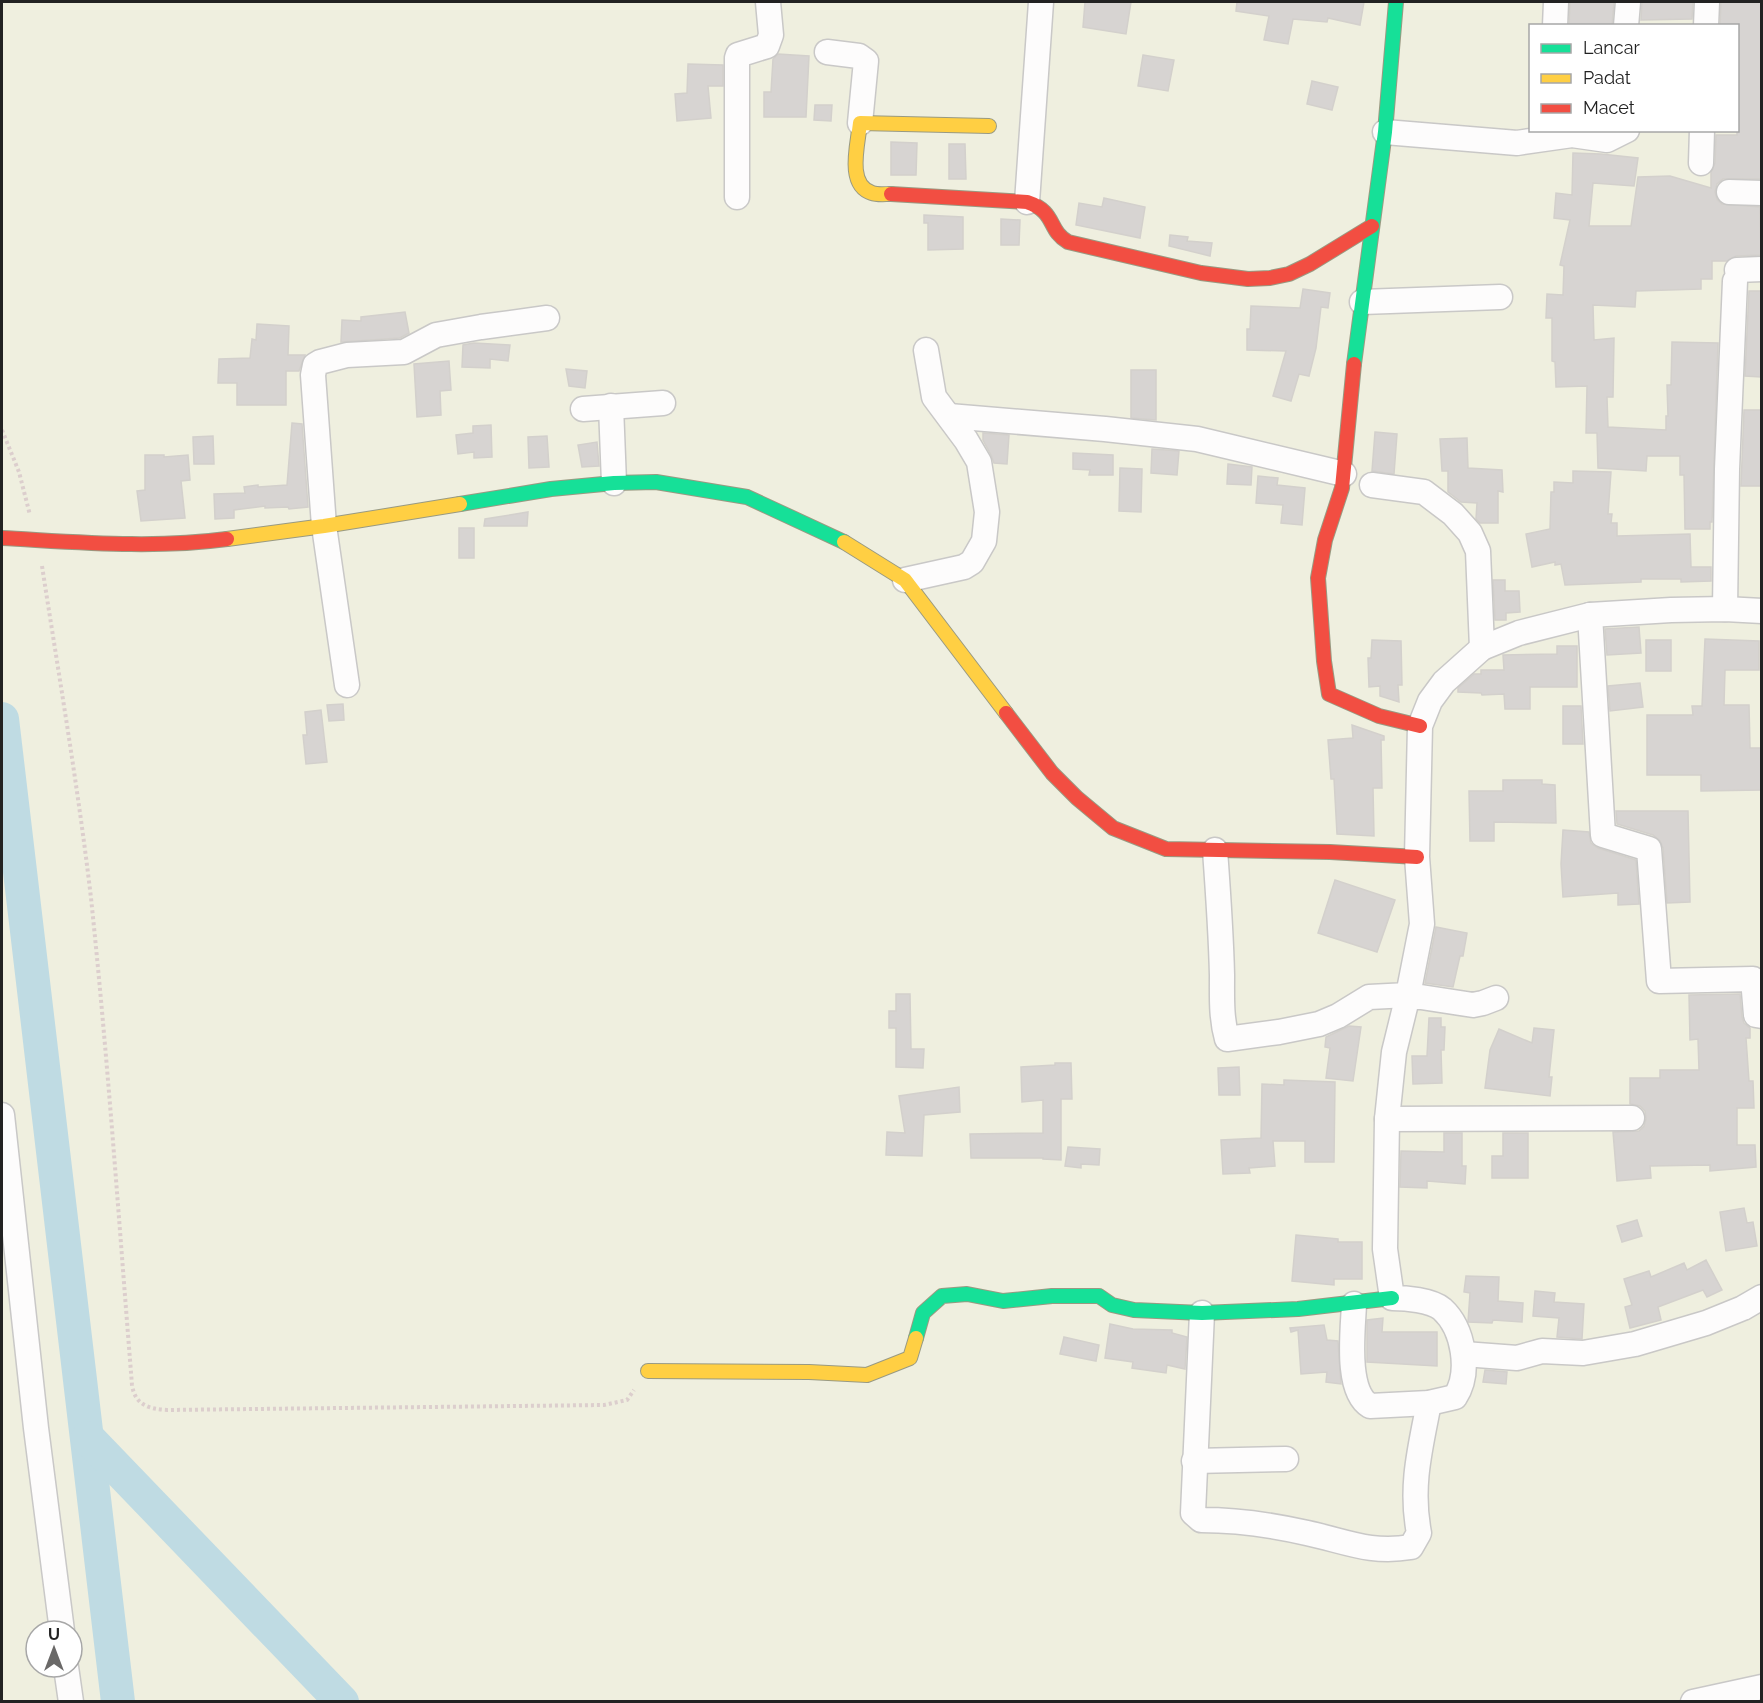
<svg xmlns="http://www.w3.org/2000/svg" width="1763" height="1703" font-family="Raleway,sans-serif">
	<rect width="100%" height="100%" fill="#f0eeeb"/>
	<path fill="#efefdf" fill-rule="evenodd" d="M2,2h1759v1699h-1759zM1530,26h208v104h-208zM36,1631h36v36h-36z"/>
	<g fill="none" stroke-linecap="round" stroke-linejoin="round">
		<g stroke="#bfdbe3" stroke-width="34">
			<polyline points="2,719 118,1702"/>
			<polyline points="88,1438 342,1702"/>
		</g>
	</g>
	<g fill="#d7d4d2" stroke="#d3d0cc" stroke-width="1.5">
		<polygon points="1085,2 1131,2 1126,34 1083,27"/>
		<polygon points="1237,2 1364,2 1360,25 1328,18 1327,22 1293,19 1288,44 1264,40 1269,16 1236,11"/>
		<polygon points="1570,2 1614,2 1612,26 1569,26"/>
		<polygon points="1642,2 1693,2 1692,19 1641,20"/>
		<polygon points="1721,2 1761,2 1761,179 1723,179 1717,184 1715,192 1717,199 1722,204 1760,207 1761,255 1736,256 1727,261 1712,261 1712,279 1701,279 1701,289 1636,291 1635,307 1593,305 1594,340 1614,338 1613,397 1607,397 1608,427 1666,430 1666,416 1668,416 1667,385 1671,385 1672,342 1718,343 1712,522 1710,522 1710,529 1685,529 1684,475 1680,475 1680,456 1647,456 1646,471 1598,468 1597,433 1586,433 1587,386 1556,387 1555,362 1552,361 1552,318 1546,318 1547,294 1563,295 1564,266 1560,265 1570,220 1554,218 1556,193 1572,195 1573,153 1601,154 1638,158 1634,186 1593,183 1589,226 1631,226 1638,177 1670,176 1711,188 1711,172 1715,163 1716,135 1737,135 1737,26 1720,26"/>
		<polygon points="778,54 809,56 806,117 764,117 764,92 771,92 773,59"/>
		<polygon points="1143,55 1174,60 1168,91 1138,86"/>
		<polygon points="688,64 723,65 723,86 708,86 711,118 677,121 675,94 687,93"/>
		<polygon points="1312,81 1338,87 1332,110 1307,104"/>
		<polygon points="815,105 832,105 831,121 814,120"/>
		<polygon points="891,142 917,143 916,175 891,175"/>
		<polygon points="949,144 965,144 966,179 949,179"/>
		<polygon points="1104,198 1145,207 1140,238 1076,225 1079,203 1102,207"/>
		<polygon points="924,215 963,217 963,249 928,250 928,223 924,223"/>
		<polygon points="1001,219 1020,220 1019,245 1001,245"/>
		<polygon points="1170,235 1188,237 1187,241 1212,243 1210,256 1169,246"/>
		<polygon points="1303,289 1330,293 1328,308 1321,307 1316,348 1309,376 1299,374 1291,401 1273,396 1286,351 1247,350 1247,329 1250,329 1251,306 1300,308"/>
		<polygon points="1749,291 1761,291 1761,377 1745,376"/>
		<polygon points="405,312 409,333 400,338 341,342 342,320 361,321 361,317"/>
		<polygon points="257,324 289,326 288,355 305,355 299,371 286,371 286,405 237,405 237,383 218,383 219,359 250,358 252,339 256,340"/>
		<polygon points="474,343 510,345 508,361 490,359 490,368 462,367 463,345"/>
		<polygon points="449,361 451,390 440,391 441,415 417,417 414,364"/>
		<polygon points="566,369 587,371 585,388 569,386"/>
		<polygon points="1131,370 1156,370 1156,420 1131,418"/>
		<polygon points="1744,410 1761,410 1761,486 1741,486"/>
		<polygon points="292,423 302,424 308,507 289,509 288,507 265,508 265,506 234,510 234,518 215,519 214,494 245,493 244,487 258,485 258,487 287,485"/>
		<polygon points="491,425 492,457 474,458 474,452 458,454 456,435 473,433 473,426"/>
		<polygon points="1375,432 1397,434 1394,474 1372,471"/>
		<polygon points="983,433 1009,435 1007,464 994,463 991,455 983,440"/>
		<polygon points="213,436 214,464 194,464 193,437"/>
		<polygon points="547,436 549,467 529,468 528,437"/>
		<polygon points="1467,438 1468,468 1502,470 1503,492 1498,491 1498,523 1480,523 1476,519 1477,503 1461,502 1448,492 1448,471 1442,471 1440,439"/>
		<polygon points="597,442 599,466 582,467 578,445"/>
		<polygon points="1152,449 1179,451 1177,475 1151,473"/>
		<polygon points="1073,453 1113,455 1113,475 1089,475 1090,470 1073,469"/>
		<polygon points="145,455 164,455 164,457 188,455 190,480 181,481 185,518 141,521 137,491 145,490"/>
		<polygon points="1228,464 1252,467 1251,485 1227,484"/>
		<polygon points="1120,468 1142,469 1141,512 1119,511"/>
		<polygon points="1573,471 1611,472 1608,514 1612,514 1611,523 1617,523 1617,536 1690,534 1691,567 1711,567 1711,581 1681,582 1681,579 1641,579 1641,582 1565,585 1561,564 1555,565 1555,562 1532,567 1526,534 1550,529 1551,492 1554,492 1554,482 1573,483"/>
		<polygon points="1258,476 1278,478 1277,485 1305,488 1302,525 1281,523 1283,505 1256,503"/>
		<polygon points="528,512 527,526 484,526 485,519"/>
		<rect x="459" y="528" width="15" height="30"/>
		<polygon points="1493,580 1505,580 1505,591 1519,591 1520,612 1506,613 1506,620 1495,620"/>
		<polygon points="1639,627 1641,653 1607,655 1605,629"/>
		<polygon points="1705,639 1759,641 1759,670 1725,670 1724,705 1749,705 1750,748 1761,748 1761,790 1701,791 1701,775 1647,775 1647,715 1693,715 1692,706 1702,706"/>
		<polygon points="1372,640 1401,641 1402,685 1398,685 1399,702 1380,696 1380,686 1369,687 1368,658 1371,658"/>
		<rect x="1646" y="640" width="25" height="31"/>
		<polygon points="1557,646 1577,646 1577,687 1530,687 1530,709 1505,709 1504,694 1482,695 1481,693 1458,692 1458,688 1474,674 1481,674 1481,670 1504,670 1503,655 1557,654"/>
		<polygon points="1640,683 1643,707 1610,711 1608,686"/>
		<polygon points="343,704 344,720 329,721 327,705"/>
		<polygon points="1563,706 1581,706 1583,744 1563,744"/>
		<polygon points="321,710 327,762 306,764 303,735 307,735 305,712"/>
		<polygon points="1352,725 1384,736 1384,740 1381,740 1382,788 1373,788 1374,836 1337,834 1334,779 1331,779 1328,740 1353,738"/>
		<polygon points="1503,780 1542,780 1542,784 1555,785 1556,823 1494,822 1494,841 1470,841 1469,791 1503,791"/>
		<polygon points="1616,811 1688,811 1690,902 1667,903 1663,848 1660,841 1653,835 1617,824"/>
		<polygon points="1563,830 1589,832 1591,843 1598,848 1636,860 1639,904 1618,905 1618,893 1563,897 1561,864"/>
		<polygon points="1335,880 1395,900 1377,952 1318,933"/>
		<polygon points="1436,927 1467,933 1463,956 1460,956 1453,987 1425,983"/>
		<polygon points="896,994 910,994 911,1049 924,1049 923,1068 896,1067 896,1028 889,1028 889,1011 896,1011"/>
		<polygon points="1740,994 1742,1017 1744,1023 1750,1028 1750,1038 1746,1038 1749,1081 1753,1081 1754,1108 1737,1108 1737,1145 1755,1145 1756,1167 1710,1171 1710,1165 1650,1166 1651,1178 1617,1181 1613,1132 1639,1131 1644,1126 1646,1119 1645,1111 1640,1106 1630,1104 1630,1078 1660,1078 1660,1070 1699,1070 1698,1039 1690,1040 1689,995"/>
		<polygon points="1429,1018 1441,1018 1441,1027 1445,1027 1444,1050 1441,1050 1442,1083 1413,1084 1412,1056 1427,1056"/>
		<polygon points="1349,1026 1361,1027 1353,1081 1326,1078 1330,1048 1325,1047 1326,1037"/>
		<polygon points="1534,1028 1554,1030 1549,1077 1552,1077 1550,1096 1485,1088 1490,1050 1499,1029 1532,1043"/>
		<polygon points="1055,1063 1071,1063 1072,1099 1061,1099 1061,1160 1043,1159 1043,1158 971,1158 970,1134 1043,1133 1043,1100 1022,1102 1021,1067 1055,1065"/>
		<polygon points="1239,1067 1240,1095 1219,1095 1218,1068"/>
		<polygon points="1284,1080 1335,1082 1334,1162 1305,1162 1305,1141 1273,1141 1275,1166 1249,1168 1250,1173 1223,1174 1221,1140 1261,1138 1262,1084 1284,1085"/>
		<polygon points="959,1087 960,1112 924,1115 922,1156 886,1155 887,1132 905,1133 899,1096"/>
		<polygon points="1444,1133 1462,1133 1462,1166 1466,1166 1465,1184 1427,1181 1427,1188 1400,1187 1401,1151 1444,1152"/>
		<polygon points="1503,1133 1528,1133 1528,1178 1492,1178 1492,1156 1503,1156"/>
		<polygon points="1068,1147 1100,1149 1099,1165 1081,1164 1081,1168 1065,1166"/>
		<polygon points="1744,1208 1747,1223 1753,1222 1757,1246 1726,1251 1720,1212"/>
		<polygon points="1637,1220 1642,1236 1622,1242 1617,1226"/>
		<polygon points="1296,1235 1338,1239 1338,1242 1362,1242 1362,1279 1334,1279 1334,1285 1292,1281"/>
		<polygon points="1706,1260 1722,1290 1707,1297 1703,1290 1658,1307 1661,1320 1630,1328 1625,1307 1632,1305 1624,1279 1649,1271 1651,1277 1684,1263 1687,1270"/>
		<polygon points="1466,1276 1499,1277 1498,1301 1523,1303 1522,1322 1493,1320 1492,1323 1468,1322 1470,1293 1464,1292"/>
		<polygon points="1535,1291 1555,1293 1554,1302 1584,1304 1582,1339 1557,1337 1559,1318 1533,1316"/>
		<polygon points="1383,1318 1382,1332 1437,1332 1437,1366 1367,1362 1367,1320"/>
		<polygon points="1110,1324 1133,1329 1172,1330 1172,1333 1187,1337 1185,1369 1167,1365 1166,1373 1132,1368 1133,1362 1105,1358"/>
		<polygon points="1324,1325 1327,1340 1338,1341 1341,1384 1326,1382 1327,1372 1301,1374 1298,1330 1291,1332 1290,1328"/>
		<polygon points="1064,1337 1099,1345 1096,1361 1060,1354"/>
		<polygon points="1485,1370 1507,1372 1506,1384 1483,1382"/>
	</g>
	<g fill="none" stroke-linecap="round" stroke-linejoin="round">
		<g stroke="#c9c8c7" stroke-width="27">
			<g id="street">
				<polyline points="1555,26 1556,2"/>
				<polyline points="1626,26 1628,2"/>
				<polyline points="1706,26 1707,2"/>
				<polyline points="827,52 859,56 866,61 860,123"/>
				<polyline points="1385,132 1517,143 1572,135 1607,140 1627,130"/>
				<polyline points="1701,163 1702,130"/>
				<polyline points="1729,192 1762,193"/>
				<polyline points="737,197 737,58 738,55 767,46 771,35 768,2"/>
				<polyline points="1027,202 1041,2"/>
				<polyline points="1737,270 1762,269"/>
				<polyline points="1362,302 1500,297"/>
				<polyline points="611,406 614,483"/>
				<polyline points="583,409 663,403"/>
				<polyline points="949,416 1105,429 1197,439 1344,474"/>
				<polyline points="1372,485 1424,492 1453,514 1470,533 1478,551 1482,648"/>
				<polyline points="905,580 964,567 972,562 984,541 987,512 979,462 966,440 934,397 926,350"/>
				<polyline points="1725,609 1727,469 1735,281"/>
				<polyline points="1590,615 1603,835 1649,849 1659,981 1753,979 1756,1015 1762,1016"/>
				<polyline points="347,685 324,526 313,375 315,365 320,362 347,355 404,352 436,335 481,327 547,318"/>
				<path d="M1215,850c3,41 6,83 7,125 0,22 -1,43 5,64l52,-7 40,-8 19,-8 31,-19 39,-2 14,-71 -5,-67 3,-131 10,-25 14,-19 38,-34 37,-15 71,-18 81,-5 54,-1 37,2"/>
				<polyline points="2,1115 36,1428 62,1631"/>
				<polyline points="1387,1119 1632,1118"/>
				<path d="M1354,1304c-1,26 -9,87 16,102l59,-3 26,-6c16,-24 9,-68 -13,-88 -11,-9 -36,-11 -50,-11l-7,-49 2,-130 7,-67 14,-57 65,10 10,-2 13,-5"/>
				<path d="M1202,1313l-9,200 8,7c35,0 71,5 106,13 38,8 63,21 104,14l8,-14c-9,-46 1,-84 10,-130"/>
				<polyline points="1464,1354 1517,1358 1542,1351 1583,1353 1635,1344 1706,1323 1743,1308 1762,1297"/>
				<polyline points="1194,1461 1286,1459"/>
				<polyline points="66,1667 71,1702"/>
				<polyline points="1693,1702 1762,1687"/>
			</g>
		</g>
		<g stroke="#999a82" stroke-width="16">
			<g id="fast">
				<polyline points="1354,364 1385,132 1396,2"/>
				<polyline points="460,504 551,489 614,483 656,482 747,497 844,542"/>
				<polyline points="916,1338 923,1313 942,1296 967,1294 1003,1301 1052,1296 1099,1296 1112,1305 1134,1310 1202,1313 1298,1309 1392,1298"/>
			</g>
		</g>
		<g stroke="#999a82" stroke-width="16">
			<g id="slow">
				<path d="M891,194c-6,0 -14,1 -19,-1 -26,-8 -14,-49 -12,-70l129,3"/>
				<polyline points="227,539 324,526 460,504"/>
				<polyline points="844,542 905,580 1006,713"/>
				<polyline points="648,1371 809,1372 867,1375 910,1358 916,1338"/>
			</g>
		</g>
		<g stroke="#999a82" stroke-width="16">
			<g id="jam">
				<path d="M891,194l136,8c30,10 20,28 41,40l133,31 47,6 22,-1 19,-4 21,-10 62,-38"/>
				<polyline points="1354,364 1342,488 1325,540 1318,578 1324,661 1329,694 1379,716 1420,726"/>
				<path d="M2,538c75,4 150,11 225,1"/>
				<polyline points="1006,713 1052,773 1077,798 1113,828 1166,849 1330,852 1417,857"/>
			</g>
		</g>
		<g stroke="#dccecd" stroke-width="4" stroke-dasharray="3 3" stroke-linecap="butt">
			<polyline points="2,430 19,472 30,515"/>
			<path d="M42,566c17,110 36,221 49,332 17,162 28,325 41,487 3,20 17,24 35,25l437,-5 23,-5 7,-10"/>
		</g>
		<use href="#street" stroke="#fdfcfc" stroke-width="24"/>
		<use href="#fast" stroke="#16e098" stroke-width="14"/>
		<use href="#slow" stroke="#ffcf43" stroke-width="14"/>
		<use href="#jam" stroke="#f24e42" stroke-width="14"/>
	</g>
	<rect width="1763" height="1703" fill="none" stroke="#222222" stroke-width="6"/>
	<rect x="1529" y="24" width="210" height="108" fill="#ffffff" stroke="#a7a7a7" stroke-width="1.5"/>
	<rect x="1541" y="44" width="30" height="9" fill="#16e098" stroke="#a7a7a7" stroke-width="1.5"/>
	<text x="1583" y="54" font-size="18" fill="#222222">Lancar</text>
	<rect x="1541" y="74" width="30" height="9" fill="#ffcf43" stroke="#a7a7a7" stroke-width="1.5"/>
	<text x="1583" y="84" font-size="18" fill="#222222">Padat</text>
	<rect x="1541" y="104" width="30" height="9" fill="#f24e42" stroke="#a7a7a7" stroke-width="1.5"/>
	<text x="1583" y="114" font-size="18" fill="#222222">Macet</text>
	<g transform="translate(54 1649)"><circle r="28" fill="#ffffff" stroke="#a7a7a7" stroke-width="1.5"/>
	<path d="M0-4.5L10 22L0 15L-10 22Z" fill="#6a6968"/>
	<text y="-9" font-size="16" font-weight="bold" text-anchor="middle" fill="#222222">U</text>
	</g>
</svg>
